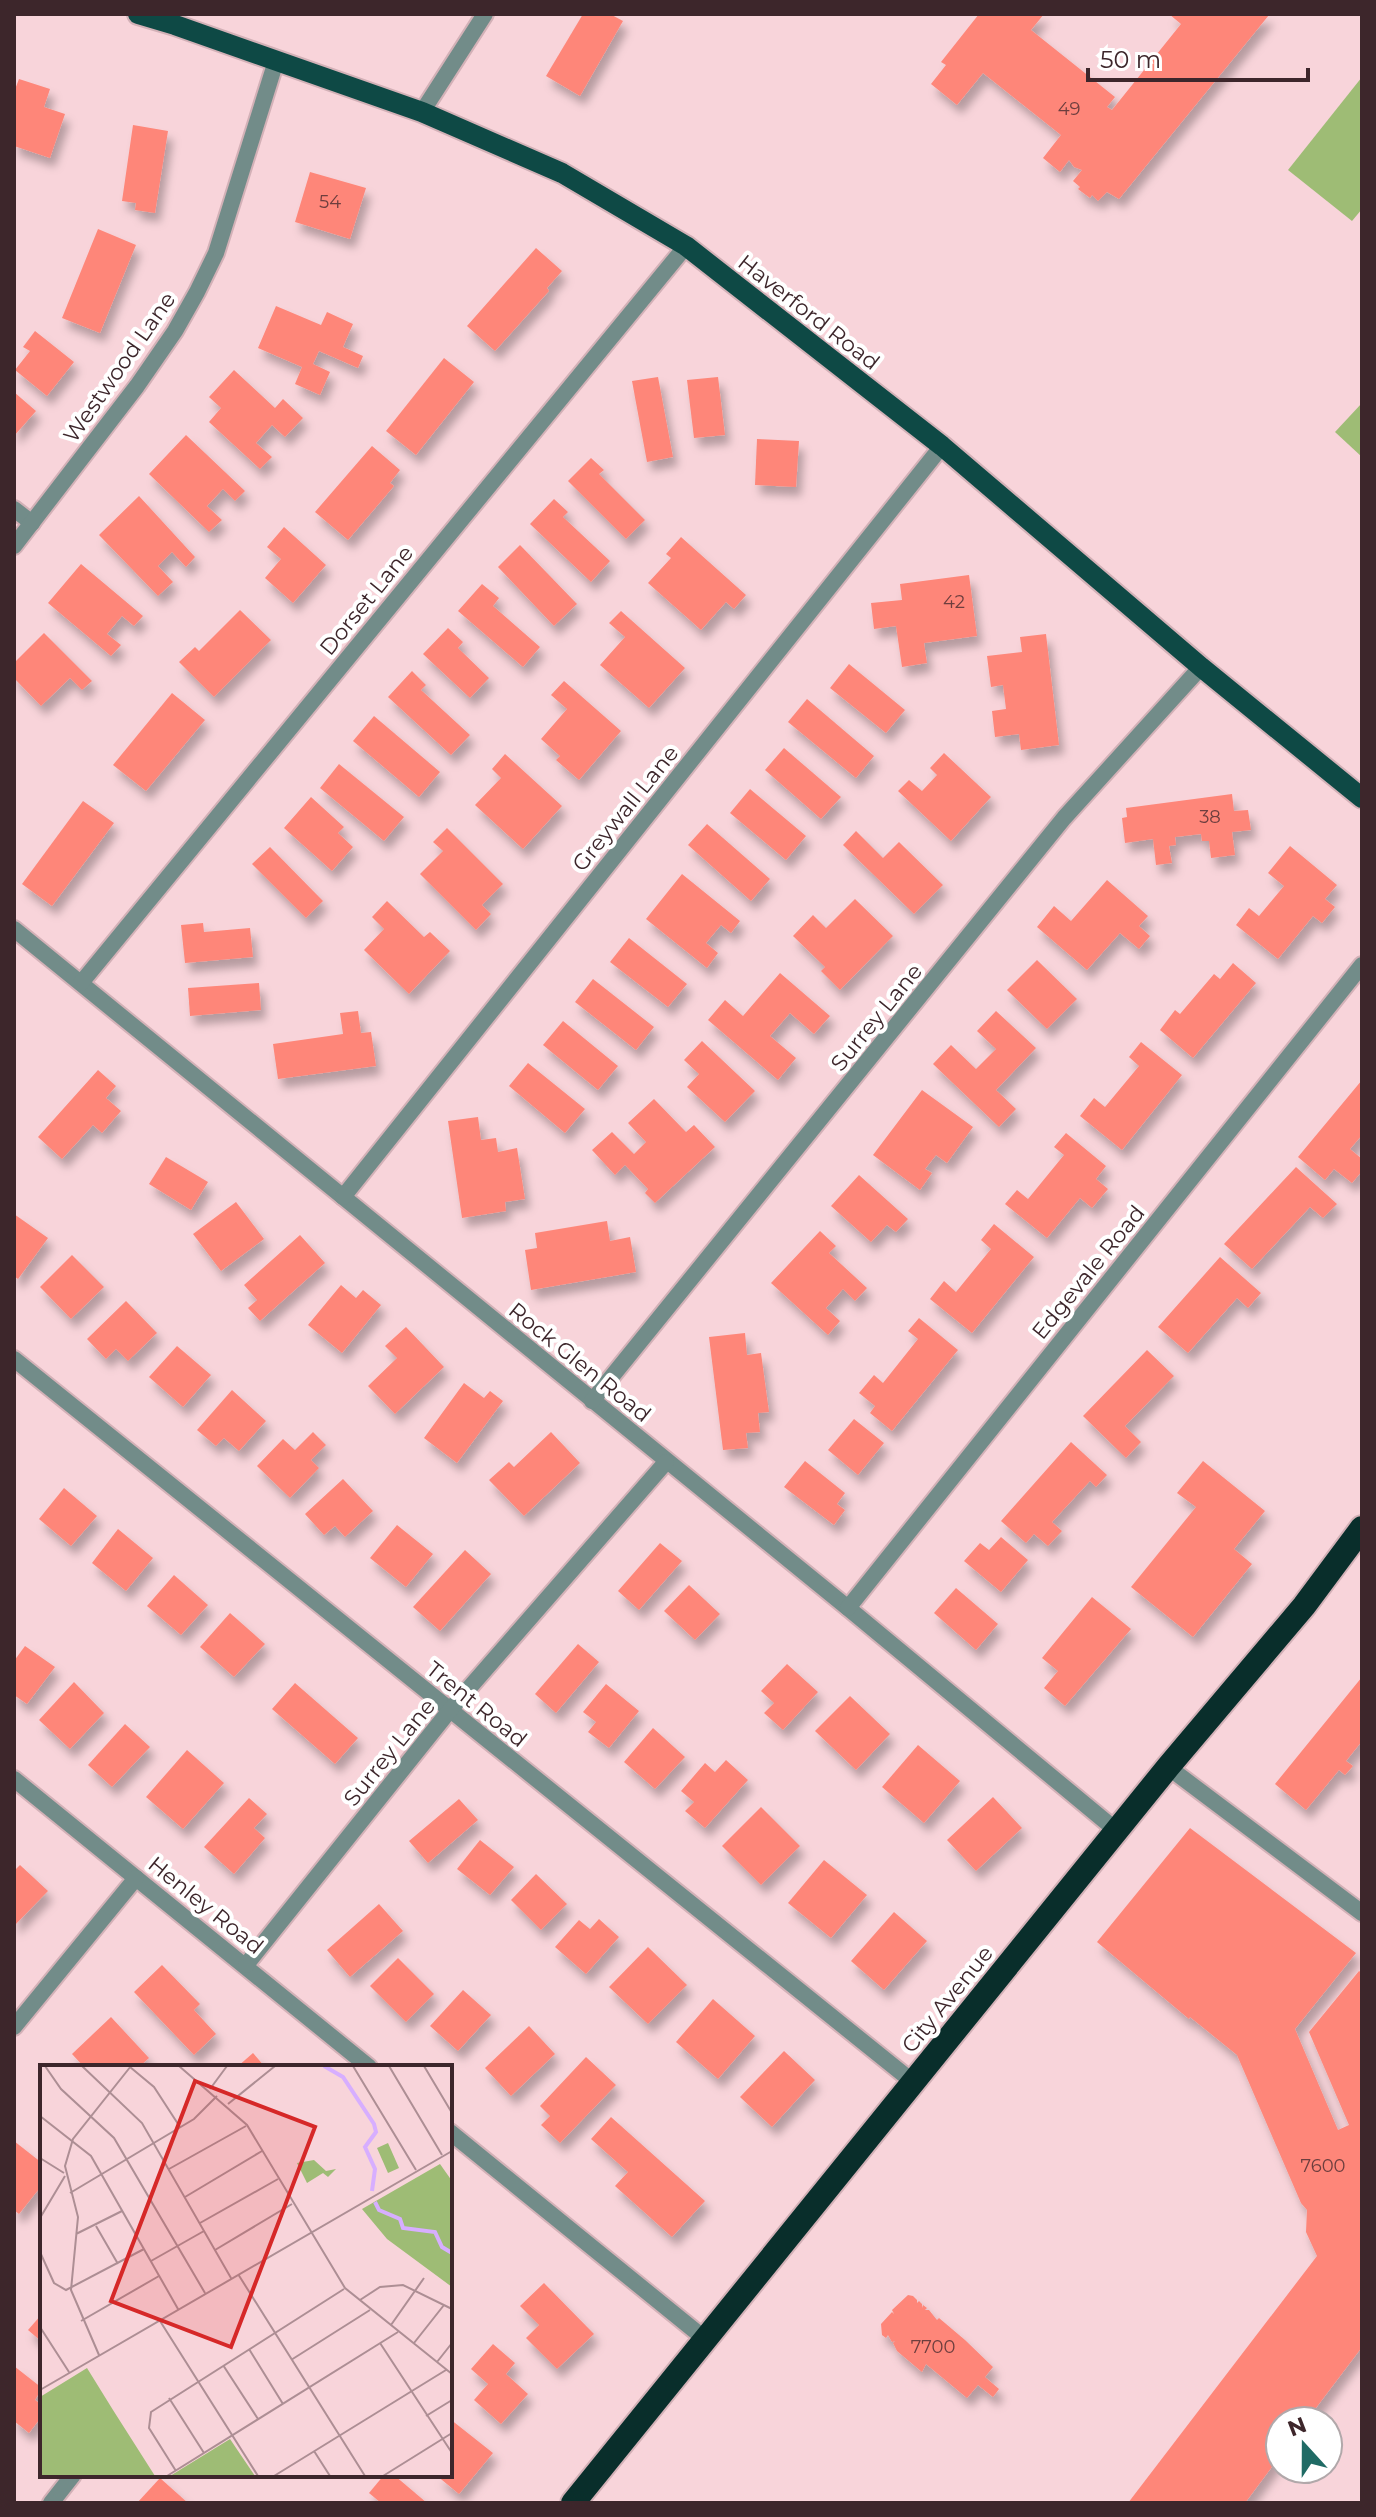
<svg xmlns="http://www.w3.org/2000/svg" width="1376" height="2517" font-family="Montserrat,sans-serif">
	<defs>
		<filter id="shadow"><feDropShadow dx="5" dy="9" stdDeviation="4" flood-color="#0004"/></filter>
	</defs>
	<rect width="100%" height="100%" fill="#f8d4da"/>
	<g fill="#9ebc75">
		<polygon points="1362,77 1362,209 1352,221 1288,170"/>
		<polygon points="1362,403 1362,457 1335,432"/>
	</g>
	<g fill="#fe8679" filter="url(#shadow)">
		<polygon points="583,14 610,14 623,21 580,96 546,76"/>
		<polygon points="979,14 1044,14 1031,30 1115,97 1107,107 1112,110 1181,24 1169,14 1269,15 1119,199 1107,192 1098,201 1092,195 1090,198 1078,189 1080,187 1073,181 1082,170 1074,167 1069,160 1060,172 1043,158 1061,135 983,73 957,105 931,84 946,65 941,62"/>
		<polygon points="19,79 50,89 44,107 65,114 50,158 14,146 14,92"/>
		<polygon points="133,125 168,131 155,213 135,210 136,203 122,201"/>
		<polygon points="310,172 366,188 350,239 295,222"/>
		<polygon points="98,229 136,245 100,333 62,318"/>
		<polygon points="536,248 562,271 547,288 549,291 495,351 467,326"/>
		<polygon points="276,306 321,325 327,312 353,324 343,347 363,356 358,368 319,351 313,364 330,372 320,395 295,384 302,367 258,348"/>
		<polygon points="35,331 74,362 47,396 15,370 30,351 23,347"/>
		<polygon points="444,358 474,382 416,455 386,431"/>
		<polygon points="234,370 275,408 283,399 303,418 285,437 272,425 256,443 272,457 260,469 209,422 221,408 209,397"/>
		<polygon points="658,377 673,457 647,462 632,381"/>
		<polygon points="718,377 725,435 694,438 687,380"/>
		<polygon points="14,392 36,411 14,436"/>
		<polygon points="186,435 245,491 235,501 223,489 207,506 222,520 209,532 149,474"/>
		<polygon points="757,439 799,441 796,487 755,485"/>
		<polygon points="372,446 400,470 390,483 394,486 348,540 315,512"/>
		<polygon points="591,458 604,470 599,474 645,520 626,539 568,481"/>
		<polygon points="139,496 195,557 186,567 172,552 158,566 173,582 158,596 99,535"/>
		<polygon points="554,499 568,512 563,517 610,561 591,582 530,524"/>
		<polygon points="284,527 326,565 293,603 265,578 281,559 267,547"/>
		<polygon points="681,537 746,595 734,609 726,602 701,630 648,583 671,558 666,554"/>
		<polygon points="520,545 577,604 554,626 498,567"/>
		<polygon points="81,564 143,616 134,626 122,616 107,634 121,645 111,656 48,603"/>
		<polygon points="969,575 977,636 924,643 927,663 902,667 896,626 874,629 871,603 902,600 900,584"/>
		<polygon points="482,584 499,598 493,606 540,647 523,667 458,611"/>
		<polygon points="240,610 271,640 214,697 179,662 195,647 199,651"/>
		<polygon points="621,611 685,668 649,708 600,665 625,637 609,623"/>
		<polygon points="448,628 463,642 458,648 489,678 470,698 423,654"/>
		<polygon points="44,633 92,681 82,690 70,678 41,706 14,678 14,663"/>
		<polygon points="1046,634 1059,745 1021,750 1019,734 995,737 992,711 1006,709 1003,685 991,687 987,656 1022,652 1020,637"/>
		<polygon points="849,664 905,710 886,733 830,688"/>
		<polygon points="412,671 426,685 421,690 470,735 451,755 388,697"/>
		<polygon points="564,681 621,731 579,780 556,760 560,756 541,739 567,709 551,695"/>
		<polygon points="172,693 205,720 146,791 113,765"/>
		<polygon points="807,699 874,756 856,778 788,722"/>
		<polygon points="374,716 440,772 419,797 353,741"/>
		<polygon points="784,748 841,797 821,819 765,770"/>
		<polygon points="944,753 991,797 951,841 898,791 909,780 922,791 937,775 930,768"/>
		<polygon points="505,754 562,806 523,849 475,805 501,778 492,769"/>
		<polygon points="339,764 404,817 384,841 320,788"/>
		<polygon points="750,789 806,836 786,860 730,813"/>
		<polygon points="1232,794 1234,811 1248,810 1251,830 1232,832 1235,855 1211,858 1209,841 1202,841 1201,834 1175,837 1176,845 1169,846 1172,863 1156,865 1153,839 1125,843 1122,818 1127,817 1126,808"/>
		<polygon points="311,797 344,827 338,833 353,847 332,871 284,828"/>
		<polygon points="83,801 114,823 52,906 22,884"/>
		<polygon points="707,824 770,879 751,901 688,845"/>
		<polygon points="447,828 503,884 482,905 491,914 476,930 420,874 443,851 433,842"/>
		<polygon points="856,831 883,858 899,842 943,885 914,914 843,845"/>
		<polygon points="1290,846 1337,885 1325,899 1335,907 1322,923 1313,916 1278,959 1236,925 1249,908 1259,916 1284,886 1268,873"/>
		<polygon points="270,847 323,901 306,918 252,864"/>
		<polygon points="682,874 740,921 731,933 721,925 706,943 718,953 707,968 646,919"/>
		<polygon points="1107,880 1148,916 1139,926 1150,936 1139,949 1120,933 1087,970 1037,927 1054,906 1071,921"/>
		<polygon points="855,899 893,936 840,990 821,971 825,967 793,936 813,915 826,928"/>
		<polygon points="387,901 424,937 430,932 450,951 409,994 364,950 384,929 372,917"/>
		<polygon points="203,923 204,932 250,928 253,957 185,963 181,925"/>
		<polygon points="629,938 687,984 668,1007 610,962"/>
		<polygon points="1037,960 1077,999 1047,1029 1007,990"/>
		<polygon points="1233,963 1256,983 1193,1058 1160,1030 1175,1010 1180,1014 1214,974 1220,979"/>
		<polygon points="780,973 830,1016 814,1034 790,1013 770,1036 796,1058 778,1080 708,1020 725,1000 743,1016"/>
		<polygon points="593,979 654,1027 636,1050 575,1002"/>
		<polygon points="259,983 261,1010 190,1016 188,988"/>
		<polygon points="358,1011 361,1033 371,1032 376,1066 278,1079 273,1044 343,1034 340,1013"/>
		<polygon points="996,1011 1036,1048 996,1090 1016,1109 999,1127 933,1064 951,1045 976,1069 996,1049 977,1031"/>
		<polygon points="563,1021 618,1066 598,1090 543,1045"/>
		<polygon points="702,1041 755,1091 725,1122 687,1087 699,1074 684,1060"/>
		<polygon points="1141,1042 1182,1075 1122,1150 1080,1116 1094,1098 1105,1107 1139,1066 1129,1057"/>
		<polygon points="528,1063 585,1109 565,1133 509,1086"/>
		<polygon points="98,1070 116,1086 106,1098 121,1111 102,1133 93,1125 62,1159 38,1137"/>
		<polygon points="1362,1080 1362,1135 1350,1149 1362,1159 1362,1171 1352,1183 1334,1169 1325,1180 1298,1157"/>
		<polygon points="922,1090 973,1127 947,1163 936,1155 925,1169 932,1173 920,1190 873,1155"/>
		<polygon points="654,1099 686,1132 694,1125 715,1147 655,1203 645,1193 648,1189 625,1165 615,1175 592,1150 612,1132 634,1154 646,1142 628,1123"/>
		<polygon points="478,1117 481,1140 496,1138 498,1152 517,1148 525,1199 505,1202 506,1211 462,1218 448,1121"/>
		<polygon points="1066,1133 1106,1166 1096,1179 1108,1189 1092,1208 1080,1198 1047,1238 1005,1204 1017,1190 1028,1199 1064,1155 1054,1147"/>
		<polygon points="166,1157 208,1182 191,1210 149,1184"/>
		<polygon points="1296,1167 1337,1204 1323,1218 1310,1207 1252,1269 1224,1244"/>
		<polygon points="859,1175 908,1219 896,1232 887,1225 871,1242 831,1206"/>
		<polygon points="236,1202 264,1239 221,1271 193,1234"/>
		<polygon points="14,1214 48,1238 18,1279 14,1276"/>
		<polygon points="607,1221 610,1241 630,1237 636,1272 531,1290 525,1250 537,1248 535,1233"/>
		<polygon points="994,1224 1034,1257 972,1333 930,1299 944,1281 956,1292 991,1249 981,1240"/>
		<polygon points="820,1231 836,1246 829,1253 867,1288 855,1301 843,1289 826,1308 840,1321 828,1335 771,1283"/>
		<polygon points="300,1235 325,1263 260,1321 248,1308 257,1300 244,1285"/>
		<polygon points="72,1255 104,1287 71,1319 40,1287"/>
		<polygon points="1220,1257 1261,1293 1248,1308 1237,1298 1188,1353 1158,1327"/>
		<polygon points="341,1285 356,1298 363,1290 381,1305 342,1353 308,1325"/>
		<polygon points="126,1301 157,1333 128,1361 116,1349 106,1359 87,1339"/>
		<polygon points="919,1318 958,1350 892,1431 870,1413 875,1406 859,1393 874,1375 883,1383 918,1339 908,1331"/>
		<polygon points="406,1327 444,1367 395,1414 368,1386 397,1358 385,1346"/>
		<polygon points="745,1333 747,1355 761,1353 769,1412 758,1413 760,1432 746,1433 748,1448 723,1450 709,1337"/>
		<polygon points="177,1346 211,1375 183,1407 149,1377"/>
		<polygon points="1147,1350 1174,1376 1125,1426 1141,1442 1126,1458 1083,1416"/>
		<polygon points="464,1383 484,1398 490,1391 503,1401 457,1463 424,1438"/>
		<polygon points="232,1390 266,1421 239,1451 224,1438 216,1446 197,1430"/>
		<polygon points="854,1419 884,1443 858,1475 828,1450"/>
		<polygon points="313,1432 326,1445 311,1460 319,1468 290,1498 257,1466 283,1439 295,1450"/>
		<polygon points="551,1432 580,1463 524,1516 489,1480 509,1462 514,1467"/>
		<polygon points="1071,1442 1107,1475 1096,1487 1090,1481 1052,1522 1062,1531 1048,1546 1034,1534 1026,1543 1001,1521"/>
		<polygon points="805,1461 845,1493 837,1504 845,1510 834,1525 784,1487"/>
		<polygon points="1203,1461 1265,1511 1234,1549 1252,1564 1193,1637 1131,1587 1196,1507 1177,1493"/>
		<polygon points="343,1479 373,1511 345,1537 335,1526 324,1535 305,1514"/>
		<polygon points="64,1488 97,1516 71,1546 39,1519"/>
		<polygon points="397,1525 433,1554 406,1587 370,1558"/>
		<polygon points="118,1529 153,1558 126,1591 92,1563"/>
		<polygon points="1001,1537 1028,1560 1001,1592 964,1561 980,1543 989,1550"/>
		<polygon points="660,1543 682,1561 639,1610 618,1591"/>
		<polygon points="465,1550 491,1574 440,1631 413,1607"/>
		<polygon points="174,1575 208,1605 181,1635 147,1606"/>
		<polygon points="689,1585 720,1614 695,1640 664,1611"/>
		<polygon points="956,1588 998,1624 976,1650 934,1613"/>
		<polygon points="1092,1597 1131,1629 1065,1706 1044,1688 1058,1671 1042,1658"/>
		<polygon points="230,1613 265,1644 234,1677 200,1647"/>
		<polygon points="578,1644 599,1662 556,1713 535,1694"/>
		<polygon points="25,1646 55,1667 27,1704 14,1695 14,1661"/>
		<polygon points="787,1664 818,1692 783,1730 764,1713 774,1703 761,1691"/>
		<polygon points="1362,1677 1362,1741 1346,1761 1353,1766 1345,1775 1339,1770 1306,1810 1275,1784"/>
		<polygon points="74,1682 104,1713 70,1749 39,1720"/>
		<polygon points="295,1683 358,1738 335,1764 272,1709"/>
		<polygon points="606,1684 639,1711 609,1748 588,1732 596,1722 583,1712"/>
		<polygon points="850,1696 890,1734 856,1770 815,1731"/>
		<polygon points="125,1724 150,1747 112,1787 88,1765"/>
		<polygon points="653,1728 685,1757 655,1789 624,1762"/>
		<polygon points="918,1745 960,1781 924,1823 882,1787"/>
		<polygon points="187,1750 224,1783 183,1829 146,1797"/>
		<polygon points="726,1760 748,1780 705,1828 685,1811 694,1802 681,1791 705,1763 715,1772"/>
		<polygon points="993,1797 1022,1828 976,1871 947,1840"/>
		<polygon points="249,1798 267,1814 254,1828 265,1838 234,1874 204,1847"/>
		<polygon points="459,1799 478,1820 428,1863 409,1841"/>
		<polygon points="761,1807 800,1846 761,1885 722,1846"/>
		<polygon points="1190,1828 1356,1953 1295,2029 1338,2130 1349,2125 1309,2032 1359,1971 1362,1973 1362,2347 1306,2421 1280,2421 1280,2456 1245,2503 1128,2503 1317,2256 1306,2232 1307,2210 1301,2203 1237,2055 1190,2017 1189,2019 1097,1942"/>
		<polygon points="480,1840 514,1867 490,1895 457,1869"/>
		<polygon points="824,1860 867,1895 831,1938 788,1903"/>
		<polygon points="20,1865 48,1891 14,1926 14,1871"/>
		<polygon points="536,1874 567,1904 541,1930 511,1900"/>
		<polygon points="379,1904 403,1931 350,1977 327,1950"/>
		<polygon points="894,1912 927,1941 884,1990 851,1961"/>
		<polygon points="599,1919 619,1937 586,1974 555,1947 579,1920 590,1929"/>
		<polygon points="648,1947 687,1985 648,2024 609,1987"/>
		<polygon points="398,1958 434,1994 406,2022 370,1986"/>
		<polygon points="162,1965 200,2004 194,2010 216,2034 194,2055 134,1992"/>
		<polygon points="463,1990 491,2015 458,2051 430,2026"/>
		<polygon points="713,1999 755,2036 718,2079 676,2042"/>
		<polygon points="111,2017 149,2058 139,2067 84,2067 72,2054"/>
		<polygon points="529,2026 555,2054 511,2096 485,2068"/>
		<polygon points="784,2051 815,2080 772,2127 740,2097"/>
		<polygon points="253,2053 265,2067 237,2067"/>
		<polygon points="586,2057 616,2085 560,2143 541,2125 550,2116 540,2106"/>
		<polygon points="611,2117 705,2201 672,2237 615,2186 628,2172 591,2139"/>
		<polygon points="14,2141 42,2163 42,2185 19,2214 14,2210"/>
		<polygon points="544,2283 594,2334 557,2369 526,2338 539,2325 520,2306"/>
		<polygon points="908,2295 913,2296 917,2300 917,2303 919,2301 922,2304 922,2308 923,2305 927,2308 925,2310 929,2310 937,2320 939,2318 965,2340 993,2367 985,2377 999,2389 993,2397 978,2385 967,2398 926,2364 922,2372 897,2351 893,2343 895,2341 892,2342 888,2335 886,2338 882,2335 881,2324 892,2312 894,2314 892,2310"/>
		<polygon points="42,2314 42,2342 28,2330"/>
		<polygon points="493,2344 515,2363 506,2374 528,2394 501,2424 474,2400 488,2384 471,2369"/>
		<polygon points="14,2366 42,2388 35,2400 42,2405 42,2416 29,2433 14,2421"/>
		<polygon points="450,2419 493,2453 459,2494 436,2475 450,2475"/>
		<polygon points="384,2475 394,2475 427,2503 381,2503 369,2493"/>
		<polygon points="160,2478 188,2503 137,2503"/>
	</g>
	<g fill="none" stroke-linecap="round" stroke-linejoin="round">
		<g stroke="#d3b1b7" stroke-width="20">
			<g id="street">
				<polyline points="422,112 485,14"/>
				<polyline points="14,509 32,523"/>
				<polyline points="14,546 137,386 175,331 197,292 216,253 276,61"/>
				<polyline points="14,929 848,1608 1117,1831"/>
				<polyline points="81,983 686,246"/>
				<polyline points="343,1197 942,446"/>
				<polyline points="14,1359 913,2082"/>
				<polyline points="592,1401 1064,818 1201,667"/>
				<polyline points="848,1608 1362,965"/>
				<polyline points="1168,1767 1362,1913"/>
				<polyline points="14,1779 369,2067"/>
				<polyline points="246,1965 450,1710 666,1462"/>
				<polyline points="14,2027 136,1878"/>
				<polyline points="450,2132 705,2339"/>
				<polyline points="51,2503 73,2475"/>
			</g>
		</g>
		<g stroke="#d3b1b7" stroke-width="24">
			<polyline id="primary" points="138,14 175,25 422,112 562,173 686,246 942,446 1201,667 1362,798"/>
		</g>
		<g stroke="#d3b1b7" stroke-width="28">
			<polyline id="highway" points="573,2503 1168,1767 1304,1606 1362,1528"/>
		</g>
		<use href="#street" stroke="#728c89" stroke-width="16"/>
		<use href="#primary" stroke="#0e4945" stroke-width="20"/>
		<use href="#highway" stroke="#092e2b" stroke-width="24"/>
	</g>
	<g text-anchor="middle" stroke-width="8" stroke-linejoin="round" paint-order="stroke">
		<g font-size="18" fill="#6d3e3e">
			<text x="1069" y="115">49</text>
			<text x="330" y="208">54</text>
			<text x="954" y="608">42</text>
			<text x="1210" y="823">38</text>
			<text x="1323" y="2172">7600</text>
			<text x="933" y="2353">7700</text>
		</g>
		<g font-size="22" fill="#3d262b" stroke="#fff">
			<text transform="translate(809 312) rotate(38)" y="8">Haverford Road</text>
			<text transform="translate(119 367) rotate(-55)" y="8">Westwood Lane</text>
			<text transform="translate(366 600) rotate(-51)" y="8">Dorset Lane</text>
			<text transform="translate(625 808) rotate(-51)" y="8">Greywall Lane</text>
			<text transform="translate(876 1017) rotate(-51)" y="8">Surrey Lane</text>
			<text transform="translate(1088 1272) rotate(-51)" y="8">Edgevale Road</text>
			<text transform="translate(580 1362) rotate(39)" y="8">Rock Glen Road</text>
			<text transform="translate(477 1704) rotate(39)" y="8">Trent Road</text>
			<text transform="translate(389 1752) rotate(-51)" y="8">Surrey Lane</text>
			<text transform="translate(206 1905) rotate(39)" y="8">Henley Road</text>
			<text transform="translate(947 1999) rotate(-51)" y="8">City Avenue</text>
		</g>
	</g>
	<g transform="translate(40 2065)">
		<rect width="412" height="412" fill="#f8d4da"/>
		<path d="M348,78l11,25 -11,5 -11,-25zM274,95l12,11 10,-2 -8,8 -5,-4 -16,10 -10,-20zM400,99l12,17v106l-65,-48 -25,-30zM47,303l26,42 42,66h-115v-79zM190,374l25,37h-85z" fill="#9ebc75"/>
		<path fill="none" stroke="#d7aeff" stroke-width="4" d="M284,1l19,11 31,47 2,8 -11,15 10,22 -3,22M335,137l4,8 21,9 3,9 32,4 7,15 10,6"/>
		<path fill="none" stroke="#ad8e94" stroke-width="2" d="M5,1l16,23 53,49 91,155M42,1l60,57 89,155M139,1l68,59 98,163 107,86M313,1l63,104M349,1l53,89M384,1l28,47M90,2l24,20 26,40M170,24l17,-23M188,39l47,-38M0,51l51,40 87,153M0,93l24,15M129,104l77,-43M30,128l124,-74 23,-23M145,132l77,-46M0,153l25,-42M160,158l78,-44M56,161l22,38M36,169l46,-23M175,185l77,-46M0,187l14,31 12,7 78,-41M111,196l53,-30M198,209l127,202M320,235l20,-13 23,-2 49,24M41,256l78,-45M120,256l98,155M351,260l33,-47M0,262l29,45M340,278l72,110M374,278l30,-38M209,284l34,55M59,290l-28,-65 7,-73 -13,-51 8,-27 58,-73M251,295l79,-50M397,297l15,-19M183,300l35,54M0,325l412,-239M129,333l35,55M386,351l26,-16M274,386l16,25M136,406l-27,-43 2,-16 193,-123M127,411l231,-144M234,411l172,-106M343,411l69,-43"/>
		<path fill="#d62828" fill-opacity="0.15" stroke="#d62828" stroke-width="4" d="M155,16l120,46 -84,220 -120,-46z"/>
		<rect width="412" height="412" fill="none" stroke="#3d262b" stroke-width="4"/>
	</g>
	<rect width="1376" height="2517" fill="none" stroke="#3d262b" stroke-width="32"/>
	<g transform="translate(1304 2445) rotate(339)"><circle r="38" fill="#ffffff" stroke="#b1a8aa" stroke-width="2"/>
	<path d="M0-6L14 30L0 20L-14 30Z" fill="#206b65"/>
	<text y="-12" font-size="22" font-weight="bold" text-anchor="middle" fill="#3d262b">N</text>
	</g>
	<path d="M1088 68v12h220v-12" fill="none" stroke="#3d262b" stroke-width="4"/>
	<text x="1100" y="68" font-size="24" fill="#3d262b" stroke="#ffffff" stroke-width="6" paint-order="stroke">50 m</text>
</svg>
